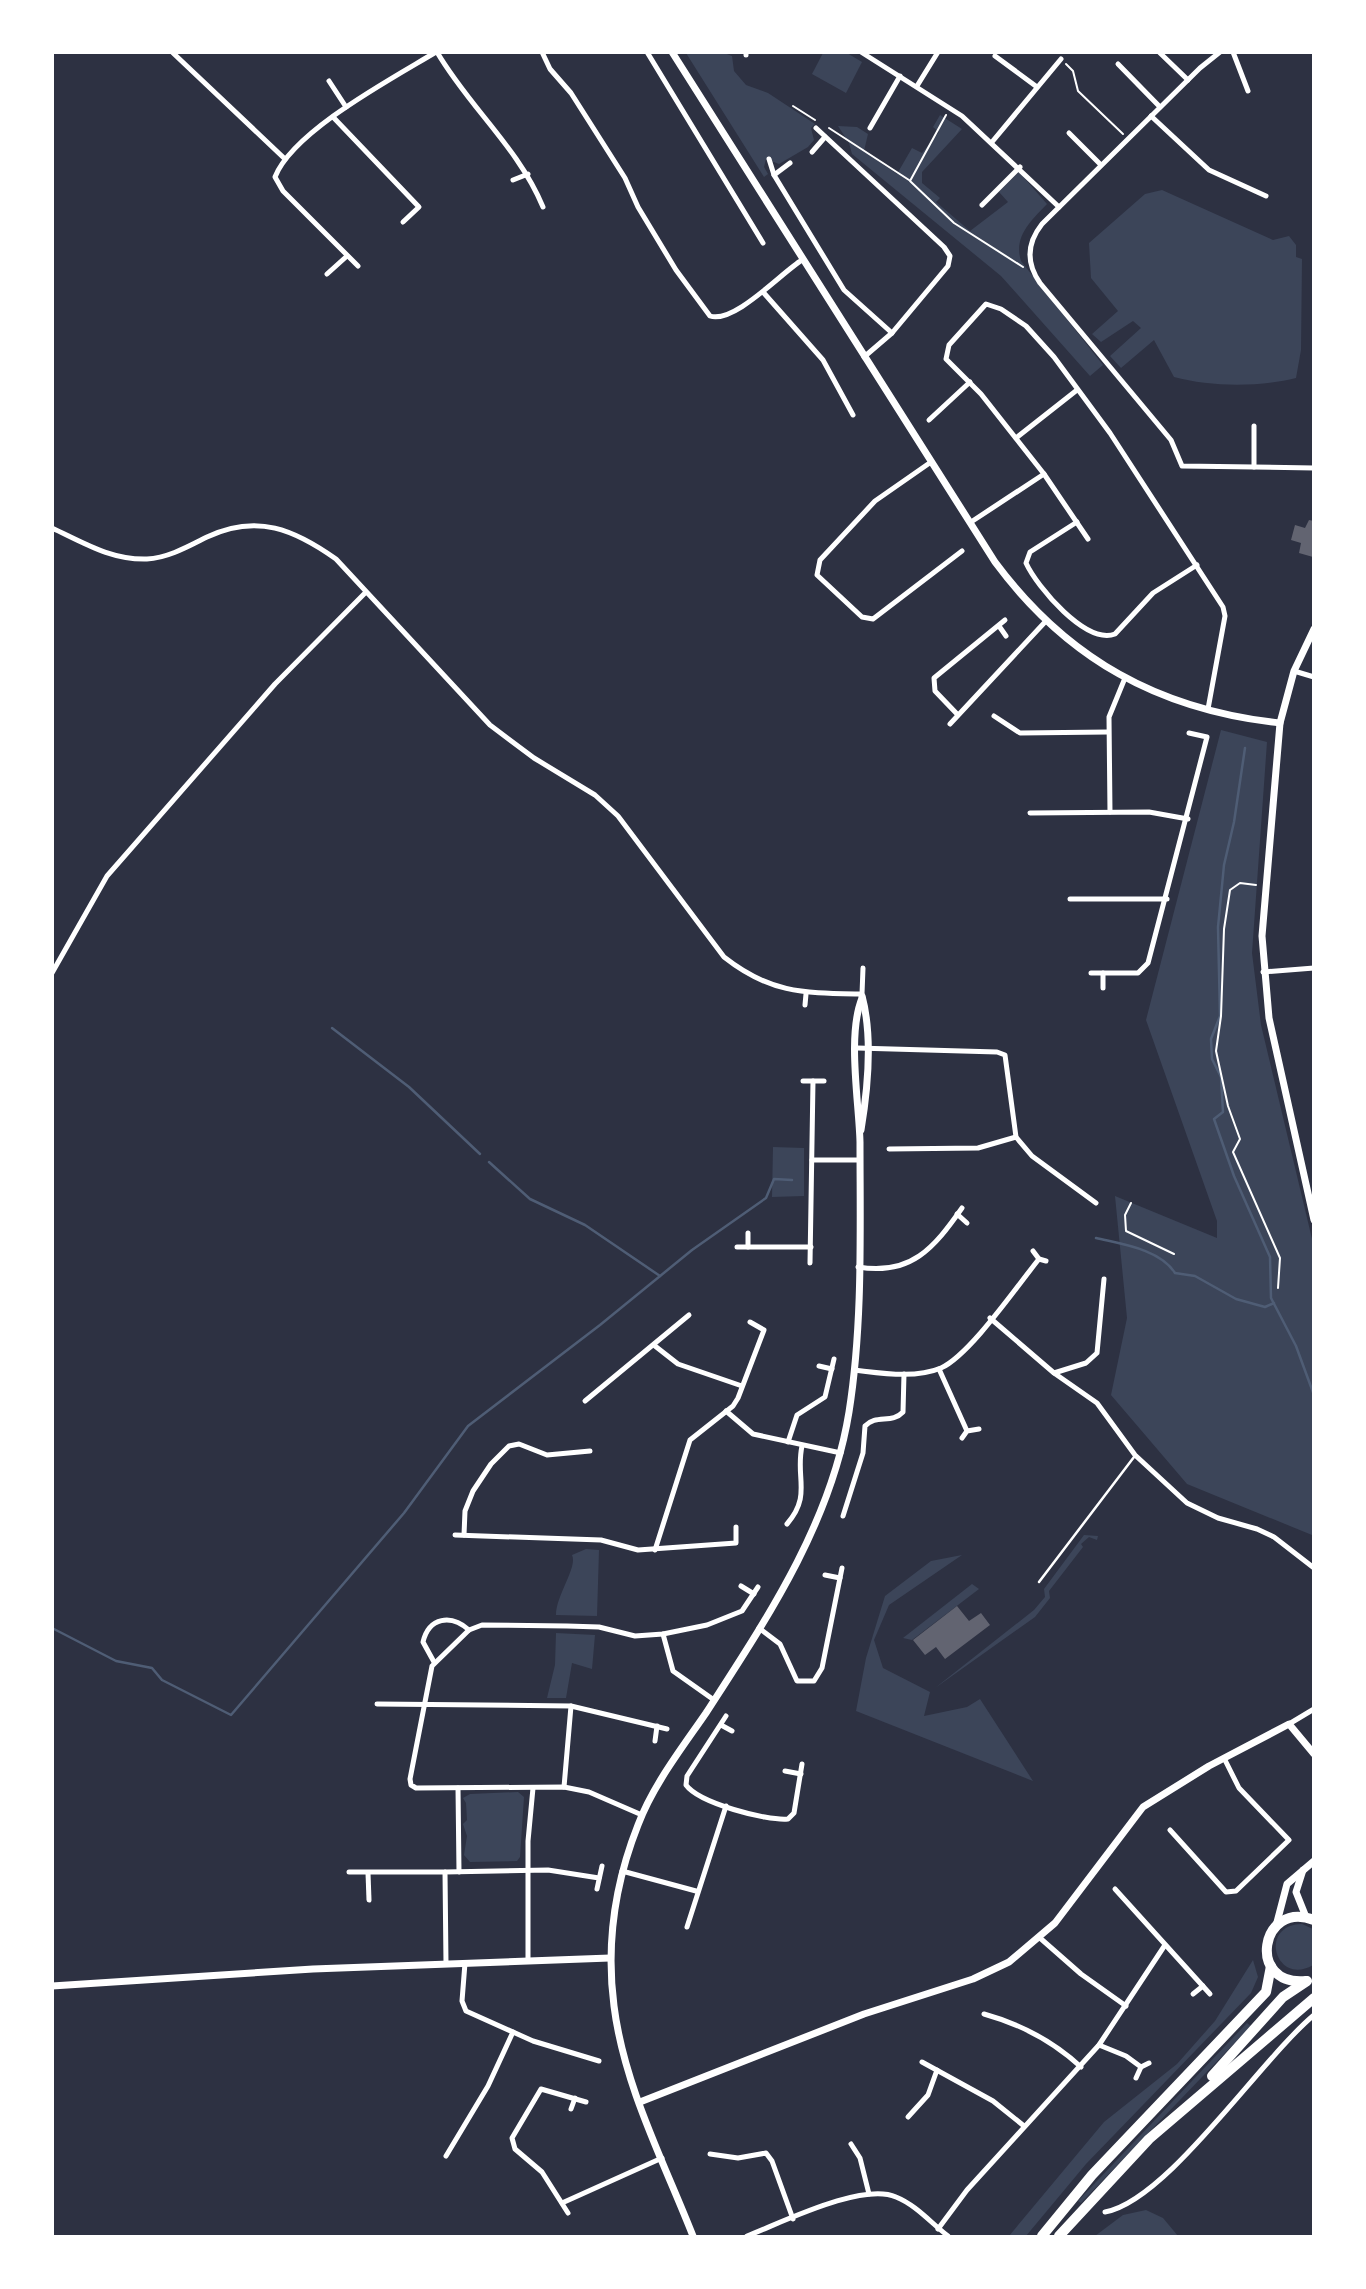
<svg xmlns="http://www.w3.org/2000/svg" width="1366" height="2289" font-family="'PT Sans Narrow',sans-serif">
	<rect width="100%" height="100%" fill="#2d3142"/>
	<g fill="#3c4559">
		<polygon points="686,53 724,53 732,56 734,71 746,85 768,93 815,124 811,128 814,140 808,147 779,164 766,159 764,167 768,174 764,177"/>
		<polygon points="823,53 847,53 862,62 846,93 812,74"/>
		<path d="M940,115l22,14 -40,43v11l18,15 -4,4 34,29 38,-29 -9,-10 20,-20 28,32c-15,16 -34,32 -26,57l82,104 -13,11 -89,-100 -149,-122 -3,-11 -11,-17 19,1 11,7 -4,17 33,23 15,-26 10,5 17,-21 -6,-5z"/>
		<path d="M1162,190l111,50 16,-4 7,9v12l6,2 -1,91 -5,28c-37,9 -85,9 -122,-1l-20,-37 -33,28 -11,-12 31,-28 -8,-7 -32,21 -9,-8 26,-23 -27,-33 -2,-35 56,-49z"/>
		<polygon points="1221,730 1267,742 1252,953 1261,1025 1313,1243 1312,1535 1187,1484 1111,1395 1127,1318 1115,1196 1217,1238 1217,1221 1146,1020"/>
		<polygon points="773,1147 804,1148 804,1196 772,1197"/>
		<polygon points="1084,1535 1098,1536 1097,1540 1089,1537 1081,1544 1083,1547 1049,1591 1050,1598 1035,1617 935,1688 1034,1610 1045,1597 1044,1589"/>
		<path d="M586,1549l13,1 -2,66 -41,-1c0,-20 22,-48 16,-60z"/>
		<polygon points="962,1555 889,1605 874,1640 883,1668 930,1692 924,1716 967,1707 980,1699 1033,1781 856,1711 866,1658 885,1596 931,1561"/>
		<polygon points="972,1584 979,1589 912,1640 903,1638"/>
		<polygon points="556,1633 595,1635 592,1669 572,1663 566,1698 547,1698 555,1665"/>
		<polygon points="518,1792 524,1797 520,1857 517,1861 470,1862 464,1855 467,1836 463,1824 467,1820 466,1803 463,1798 470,1794"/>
		<path d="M1302,1924l11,5v36c-37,22 -56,-40 -11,-41z"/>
		<polygon points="1253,1960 1258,1977 1251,1993 1086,2164 1026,2236 1009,2236 1104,2122 1177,2064 1215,2021"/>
		<polygon points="1247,2023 1251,2026 1081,2203 1078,2201"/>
		<polygon points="1146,2210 1163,2218 1178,2236 1095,2236 1123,2215"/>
	</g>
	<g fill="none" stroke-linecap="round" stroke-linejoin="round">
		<g stroke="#4f5d75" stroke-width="2.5">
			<polyline points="1245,748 1234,822 1224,865 1218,927 1220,1016 1211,1039 1212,1059 1221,1077 1223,1112 1214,1119 1234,1176 1270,1257 1271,1298 1296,1346 1314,1395"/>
			<polyline points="332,1028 409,1087 480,1154"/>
			<polyline points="489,1162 530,1199 585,1225 660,1276"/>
			<path d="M1096,1238c25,6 64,11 79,35l20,3 41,23 29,8 9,-4"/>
			<polyline points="52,1628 116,1661 152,1668 162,1680 231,1715 404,1513 468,1426 600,1325 692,1250 766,1198 774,1179 792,1180"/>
		</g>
	</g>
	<g fill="#626471">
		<polygon points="1309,520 1314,521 1313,557 1299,553 1301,543 1291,540 1295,525 1305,528"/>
		<polygon points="957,1606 969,1621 981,1613 990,1625 945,1659 936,1647 925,1655 913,1640"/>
	</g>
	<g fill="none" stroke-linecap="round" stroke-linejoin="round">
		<g stroke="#fff" stroke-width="2">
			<polyline points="1066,64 1073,71 1078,91 1123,134"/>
			<polyline points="793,106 815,120"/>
			<polyline points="946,115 910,181 954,223 1023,267"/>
			<polyline points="829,128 909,180"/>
			<polyline points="1256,885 1240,883 1230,890 1224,929 1221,1016 1216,1051 1228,1106 1240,1139 1233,1152 1280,1258 1278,1288"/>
			<polyline points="1131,1203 1125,1215 1126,1231 1174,1254"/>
		</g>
		<polyline stroke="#fff" stroke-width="2.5" points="1039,1582 1134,1457"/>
		<g stroke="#fff" stroke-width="5">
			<polyline points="172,52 285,159"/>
			<path d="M437,52c32,55 81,95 106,155"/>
			<path d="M542,52l8,17 21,24 54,85 13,29 38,63 34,46c24,8 71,-43 92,-56"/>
			<polyline points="647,52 763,243"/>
			<polyline points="861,52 962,116 1059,207"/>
			<polyline points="1159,52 1188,80"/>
			<path d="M1220,52l-20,16 -158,156c-15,19 -16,39 -2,59l131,157 11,26 132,2"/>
			<polyline points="1233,52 1248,91"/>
			<polyline points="746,55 746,52"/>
			<polyline points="995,56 1037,87"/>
			<polyline points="1118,64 1160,107"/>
			<polyline points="329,81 346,107"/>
			<polyline points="917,86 938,52"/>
			<polyline points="1151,116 1209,170 1266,196"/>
			<polyline points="333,117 419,207 403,222"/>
			<polyline points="816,128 944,247 950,256 948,266 892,333 864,357"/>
			<polyline points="870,128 900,76"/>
			<polyline points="1069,133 1101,165"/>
			<polyline points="992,142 1061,59"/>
			<polyline points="812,152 825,137"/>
			<polyline points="769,159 774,175 844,290 892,333"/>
			<polyline points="774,175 790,163"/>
			<polyline points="513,180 528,174"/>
			<polyline points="982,205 1020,167"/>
			<path d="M358,266l-75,-75 -8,-14c18,-46 118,-99 161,-125"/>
			<polyline points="327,274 347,256"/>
			<polyline points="763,292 823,360 853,415"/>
			<polyline points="929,420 970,382"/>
			<polyline points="1254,426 1254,467"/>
			<polyline points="1016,438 1077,390"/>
			<polyline points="931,462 875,501 820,560 817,575 862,617 873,619 962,551"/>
			<polyline points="971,522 1044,474"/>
			<path d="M1077,522l-47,30 -4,11c11,24 60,82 89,71l38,-41 44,-28"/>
			<path d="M52,528c32,15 59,32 95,31 21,-1 42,-13 60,-22 50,-24 88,-7 129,22l154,166 44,33 61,37 23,21 106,141c47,37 80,36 138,37l1,-26"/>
			<polyline points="1088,539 1044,474 981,394 946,359 949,345 986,304 1001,309 1026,326 1054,357 1110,433 1223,607 1225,616 1208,709"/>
			<polyline points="999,626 1006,636"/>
			<polyline points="1294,671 1314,677"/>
			<polyline points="958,715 935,691 934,678 1005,620"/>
			<polyline points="994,716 1020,733 1108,732"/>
			<polyline points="950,724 1045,622"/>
			<polyline points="1110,812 1109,717 1125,678"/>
			<polyline points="1030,813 1149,812 1188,819"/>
			<polyline points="1070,899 1167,899"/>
			<polyline points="1263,972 1314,968"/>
			<polyline points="52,973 107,876 275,684 365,593"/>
			<polyline points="1091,973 1138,973 1148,963 1207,737 1189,733"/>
			<polyline points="1103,988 1103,973"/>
			<polyline points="805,1005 806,994"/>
			<polyline points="857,1048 997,1052 1005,1055 1016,1137 1032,1156 1096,1203"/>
			<polyline points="803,1081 824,1081"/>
			<polyline points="889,1149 978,1148 1016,1137"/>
			<polyline points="812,1160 859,1160"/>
			<polyline points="957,1214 967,1223"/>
			<polyline points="737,1247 811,1247"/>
			<polyline points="748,1247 748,1233"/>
			<polyline points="1033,1251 1039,1259 1046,1261"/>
			<polyline points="810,1263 813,1081"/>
			<path d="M858,1267c53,9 76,-19 104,-59"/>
			<polyline points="990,1318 1054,1373 1097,1403 1135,1455 1187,1503 1218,1518 1257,1529 1274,1537 1314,1568"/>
			<polyline points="655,1346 678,1364 742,1386"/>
			<polyline points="819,1366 832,1369"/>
			<polyline points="939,1369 967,1431"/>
			<path d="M854,1370c27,3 61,9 87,-2 29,-13 76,-82 98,-109"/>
			<polyline points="1054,1373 1086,1363 1097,1353 1104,1279"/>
			<polyline points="585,1401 689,1315"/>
			<polyline points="726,1411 753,1434 841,1453"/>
			<polyline points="962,1438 967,1431 979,1429"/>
			<polyline points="788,1442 797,1415 825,1397 834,1359"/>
			<path d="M843,1516l20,-63 2,-27c11,-12 27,-2 38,-14l1,-38"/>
			<path d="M787,1524c25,-29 8,-46 15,-78"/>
			<polyline points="455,1535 601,1540 638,1550 736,1543 736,1527"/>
			<polyline points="464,1535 465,1511 473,1491 491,1464 509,1446 519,1444 547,1455 590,1451"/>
			<polyline points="655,1550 690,1440 733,1406 738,1398 764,1330 750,1322"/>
			<polyline points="825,1575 840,1578"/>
			<polyline points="741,1586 754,1594"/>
			<polyline points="759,1628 780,1644 797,1681 814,1681 822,1668 842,1568"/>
			<polyline points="663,1634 673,1671 714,1700"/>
			<path d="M434,1662l-11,-20c6,-25 28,-28 46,-12"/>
			<polyline points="377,1704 571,1706 667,1729"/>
			<path d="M726,1716l-39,60 -1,9c13,18 80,36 102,34l6,-6 8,-49"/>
			<polyline points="1289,1724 1314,1709"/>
			<polyline points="721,1725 732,1731"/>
			<polyline points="655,1741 657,1726"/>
			<polyline points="785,1771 801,1774"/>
			<polyline points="564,1787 571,1706"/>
			<polyline points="458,1788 459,1872"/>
			<polyline points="642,1815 589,1792 564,1787 416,1788 411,1785 410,1779 432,1666 469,1630 482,1625 567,1626 599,1627 635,1636 663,1634 707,1625 742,1611 758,1587"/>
			<polyline points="1170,1830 1226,1892 1236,1891 1289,1840 1239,1788 1224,1758"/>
			<polyline points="622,1871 696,1891"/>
			<polyline points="349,1872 445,1872"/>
			<polyline points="368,1873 369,1900"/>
			<polyline points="597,1889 602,1866"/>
			<polyline points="1115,1889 1210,1994"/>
			<polyline points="687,1927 726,1806"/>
			<polyline points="1040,1938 1081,1974 1126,2006"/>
			<polyline points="528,1960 528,1841 533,1788"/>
			<polyline points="465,1963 462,2001 466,2011 533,2041 599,2061"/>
			<polyline points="446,1964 445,1872 548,1870 599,1878"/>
			<polyline points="1193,1994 1203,1986"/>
			<path d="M984,2014c36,10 70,28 97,53"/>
			<polyline points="1099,2045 1126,2056 1141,2067"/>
			<polyline points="922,2062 993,2101 1024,2126"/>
			<polyline points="1136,2078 1141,2067 1149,2063"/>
			<polyline points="571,2109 575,2098"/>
			<polyline points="908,2117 928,2095 937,2070"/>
			<polyline points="851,2144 860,2158 869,2194"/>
			<polyline points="710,2154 738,2158 766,2153 772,2161 793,2219"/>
			<polyline points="446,2156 488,2086 513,2032"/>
			<polyline points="562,2203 662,2158"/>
			<path d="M1105,2212c62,-11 155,-152 209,-197"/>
			<polyline points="568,2213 542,2172 515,2149 512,2138 541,2089 586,2102"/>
			<polyline points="938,2229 967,2190 1099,2045 1165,1945"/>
			<path d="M747,2236c34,-13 115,-54 149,-39 20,8 35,26 52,39"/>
		</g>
		<g stroke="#fff" stroke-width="7">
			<path d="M672,52l323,510c72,97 164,148 285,161"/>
			<polyline points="1314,629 1294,671 1280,723 1262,936 1269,1018 1314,1220"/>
			<path d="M861,1130c7,-42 12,-93 1,-134"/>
			<polyline points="1303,1870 1296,1892 1306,1917"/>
			<polyline points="1276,1926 1287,1884 1314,1861"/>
			<polyline points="52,1986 313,1969 610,1958"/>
			<polyline points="640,2102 864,2014 973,1979 1009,1962 1055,1923 1143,1807 1209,1766 1289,1724 1314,1754"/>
			<path d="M693,2236c-29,-74 -69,-150 -79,-230 -8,-61 1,-123 24,-181 15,-40 44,-77 68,-112 60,-93 125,-189 143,-301 14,-88 11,-181 11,-270 -1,-40 -13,-107 2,-144"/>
		</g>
		<g stroke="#fff" stroke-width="10">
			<path d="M1306,1981c-60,6 -46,-82 8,-61"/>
			<polyline points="1212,2076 1283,1997 1307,1981"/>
			<polyline points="1042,2236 1092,2175 1266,1992 1271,1966"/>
			<polyline points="1059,2236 1149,2139 1314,1998"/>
		</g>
	</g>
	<rect width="1366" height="2289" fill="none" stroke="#ffffff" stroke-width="108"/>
</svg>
